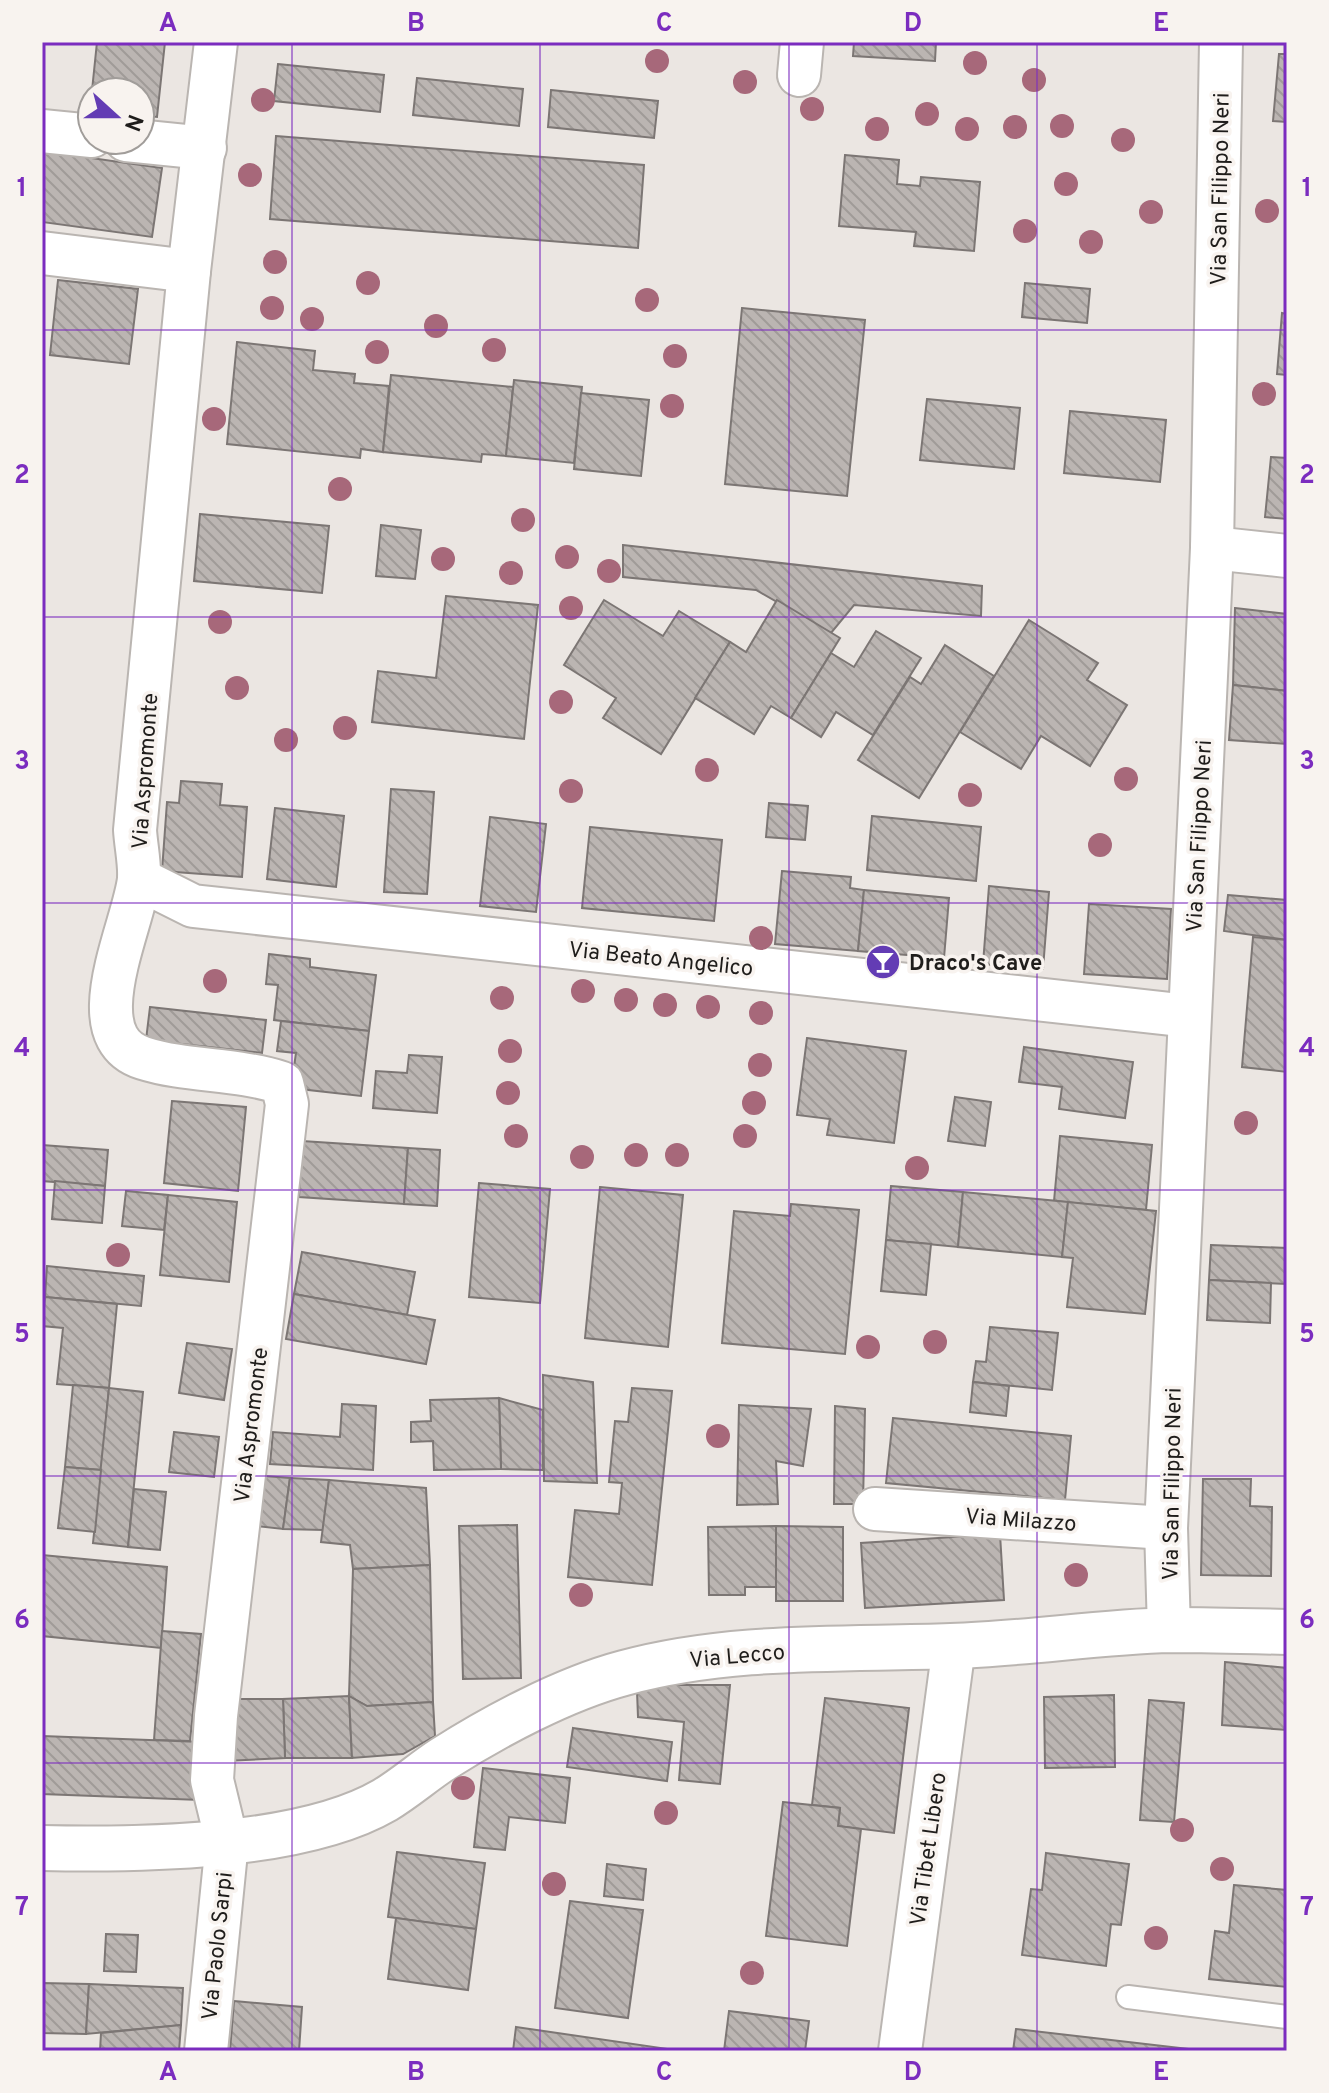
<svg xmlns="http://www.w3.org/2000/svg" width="1329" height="2093" font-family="Overpass,sans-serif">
	<defs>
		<pattern id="building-back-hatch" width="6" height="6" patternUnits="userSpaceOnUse" patternTransform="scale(2)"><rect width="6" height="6" fill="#bbb5b2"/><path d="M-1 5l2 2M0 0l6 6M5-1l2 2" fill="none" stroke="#a09b98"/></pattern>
	</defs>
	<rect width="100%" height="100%" fill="#ebe6e2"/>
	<g fill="url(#building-back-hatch)" stroke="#7c7674" stroke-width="2">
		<polygon points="97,42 165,42 157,117 140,115 140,92 92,92 90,110"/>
		<polygon points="854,42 936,42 935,61 853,56"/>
		<polygon points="1279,54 1287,54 1287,122 1273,121"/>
		<polygon points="278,64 384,75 380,112 274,101"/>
		<polygon points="417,78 523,89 519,126 413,115"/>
		<polygon points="551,90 658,101 654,138 548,127"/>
		<polygon points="276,136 644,165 638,248 270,219"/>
		<polygon points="42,151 162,168 152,237 42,222"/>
		<polygon points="845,155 899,160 897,184 920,186 921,177 980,182 974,251 914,246 916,232 839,226"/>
		<polygon points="58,280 138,289 129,364 50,355"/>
		<polygon points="1025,283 1090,289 1087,323 1022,317"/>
		<polygon points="742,308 865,320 847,496 725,484"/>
		<polygon points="1282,313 1287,314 1287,375 1277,374"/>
		<polygon points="237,342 315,351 313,370 355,374 354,383 389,386 383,452 361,449 360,458 227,444"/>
		<polygon points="391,375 513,387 506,456 482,454 481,462 383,452"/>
		<polygon points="514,380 582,387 574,463 506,456"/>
		<polygon points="581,393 649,400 641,476 574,469"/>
		<polygon points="927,399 1020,408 1014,469 920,460"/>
		<polygon points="1070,411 1166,420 1160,482 1064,473"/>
		<polygon points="1271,457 1287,458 1287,519 1265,517"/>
		<polygon points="200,514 329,526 322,593 194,581"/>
		<polygon points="381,525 421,530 415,579 376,576"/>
		<polygon points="623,545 982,586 981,616 854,605 831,633 756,590 623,577"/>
		<polygon points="446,596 538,605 524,739 372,722 378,671 436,678"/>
		<polygon points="604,600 663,636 679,611 730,642 661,754 603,718 616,698 564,665"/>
		<polygon points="777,600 840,638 791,718 771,706 754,734 695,698 730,642 746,652"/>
		<polygon points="1235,608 1287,614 1287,691 1233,685"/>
		<polygon points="1029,620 1098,663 1087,680 1127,705 1090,766 1041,736 1021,769 960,732"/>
		<polygon points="876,631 921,658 873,735 836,712 821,737 791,718 831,653 854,667"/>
		<polygon points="945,645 994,676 919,798 858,760 910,677 921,684"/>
		<polygon points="1233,685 1287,691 1287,744 1229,740"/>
		<polygon points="181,781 222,784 220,805 247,807 242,877 162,871 167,802 179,803"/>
		<polygon points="391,789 434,792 427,894 384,892"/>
		<polygon points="769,803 808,806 805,840 766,837"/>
		<polygon points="275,808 344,816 336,887 267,879"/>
		<polygon points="872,816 981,827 976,881 867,870"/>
		<polygon points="490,817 546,824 536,912 480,906"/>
		<polygon points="590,827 722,840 714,921 582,908"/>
		<polygon points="782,871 851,877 850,888 864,890 858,951 775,944"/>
		<polygon points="989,886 1049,892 1043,969 983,964"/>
		<polygon points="864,890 949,898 944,958 858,951"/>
		<polygon points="1228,895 1287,900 1287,940 1224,931"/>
		<polygon points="1089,904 1171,909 1167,979 1084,974"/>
		<polygon points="1253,937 1287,940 1287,1072 1242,1067"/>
		<polygon points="269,954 310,959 310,967 376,975 369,1031 274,1020 278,985 266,984"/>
		<polygon points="150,1007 266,1020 262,1053 146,1040"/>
		<polygon points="281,1021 369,1031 361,1096 291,1088 296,1053 277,1051"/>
		<polygon points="807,1038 906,1051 894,1143 827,1135 830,1119 797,1115"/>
		<polygon points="1024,1047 1133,1062 1125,1118 1059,1109 1062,1087 1019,1082"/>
		<polygon points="409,1055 442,1057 437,1113 373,1108 376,1071 407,1073"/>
		<polygon points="955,1097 991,1102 985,1146 948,1141"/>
		<polygon points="172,1101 246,1107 238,1191 164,1183"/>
		<polygon points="1060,1136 1152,1145 1146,1210 1054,1201"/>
		<polygon points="302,1141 408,1148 404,1204 299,1197"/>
		<polygon points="42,1145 108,1150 105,1186 42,1181"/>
		<polygon points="408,1148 440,1150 437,1206 404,1204"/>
		<polygon points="55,1181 105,1186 102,1223 52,1219"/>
		<polygon points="479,1183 550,1189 540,1303 469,1297"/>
		<polygon points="891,1186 963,1192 958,1247 886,1240"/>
		<polygon points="600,1187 683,1195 668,1347 585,1338"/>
		<polygon points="126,1191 168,1195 164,1230 122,1226"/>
		<polygon points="963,1192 1068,1202 1062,1257 958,1247"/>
		<polygon points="168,1195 237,1202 229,1282 160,1275"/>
		<polygon points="1068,1202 1156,1211 1145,1314 1067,1307 1073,1258 1062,1257"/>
		<polygon points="791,1204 859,1210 845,1354 722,1343 734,1211 790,1216"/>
		<polygon points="886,1240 931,1244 926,1295 881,1291"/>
		<polygon points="1211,1245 1287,1248 1287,1284 1209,1280"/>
		<polygon points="302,1252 415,1272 407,1315 294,1294"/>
		<polygon points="47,1266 144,1276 141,1306 45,1297"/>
		<polygon points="1209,1280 1271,1283 1270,1323 1207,1320"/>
		<polygon points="294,1294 435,1320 426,1364 286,1339"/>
		<polygon points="45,1297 117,1304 109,1388 57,1384 63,1328 42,1326"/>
		<polygon points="990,1327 1058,1333 1052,1390 973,1382 976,1361 986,1362"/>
		<polygon points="187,1343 232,1349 224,1400 179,1393"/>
		<polygon points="543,1375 593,1382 597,1483 544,1481"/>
		<polygon points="973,1382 1009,1386 1006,1416 970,1412"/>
		<polygon points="73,1385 109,1388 101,1470 65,1467"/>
		<polygon points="109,1388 143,1392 128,1547 93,1543"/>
		<polygon points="632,1388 672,1391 652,1585 568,1577 575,1510 619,1514 622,1483 609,1482 615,1421 628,1422"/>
		<polygon points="499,1398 543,1410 543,1470 501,1469"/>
		<polygon points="499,1398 501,1469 434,1470 433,1441 411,1442 411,1422 431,1421 430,1400"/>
		<polygon points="342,1404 376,1406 373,1470 270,1464 273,1432 340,1437"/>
		<polygon points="739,1405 811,1409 803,1466 776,1461 778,1504 737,1505"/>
		<polygon points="835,1406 865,1409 863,1504 834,1504"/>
		<polygon points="893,1418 1071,1436 1065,1500 886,1483"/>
		<polygon points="174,1432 219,1437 214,1477 169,1472"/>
		<polygon points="65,1467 101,1470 95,1532 58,1528"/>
		<polygon points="250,1475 290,1478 283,1529 246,1525"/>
		<polygon points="290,1478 329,1480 323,1530 283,1529"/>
		<polygon points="1203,1479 1251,1479 1250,1506 1272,1507 1271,1576 1201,1575"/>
		<polygon points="329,1480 426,1488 430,1565 353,1569 350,1545 321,1542"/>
		<polygon points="134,1489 166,1492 160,1550 128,1547"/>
		<polygon points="517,1525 521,1678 463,1679 459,1526"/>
		<polygon points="776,1526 843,1527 843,1601 776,1601"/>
		<polygon points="776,1526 776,1587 745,1587 745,1595 709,1595 708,1527"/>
		<polygon points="1000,1534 1004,1600 865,1608 861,1543"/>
		<polygon points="42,1555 167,1567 161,1648 42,1636"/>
		<polygon points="430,1565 433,1702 367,1706 349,1696 353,1569"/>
		<polygon points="162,1631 201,1634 190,1741 154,1740"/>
		<polygon points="1225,1662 1287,1668 1287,1730 1222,1725"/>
		<polygon points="673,1685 730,1685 720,1784 679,1780 684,1722 638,1717 637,1691"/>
		<polygon points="1114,1695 1115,1767 1045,1768 1044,1697"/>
		<polygon points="349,1696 352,1758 285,1758 283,1699"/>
		<polygon points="349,1696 367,1706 433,1702 435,1736 403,1754 352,1758"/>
		<polygon points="825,1698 909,1708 894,1833 838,1826 840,1808 812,1805"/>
		<polygon points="222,1699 283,1699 285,1758 225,1761"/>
		<polygon points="1149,1700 1184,1703 1174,1822 1140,1820"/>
		<polygon points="573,1728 672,1742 667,1781 567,1767"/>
		<polygon points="42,1736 202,1742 200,1800 42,1794"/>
		<polygon points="483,1768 570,1778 565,1823 509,1817 505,1850 474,1847"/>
		<polygon points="783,1802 840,1808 838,1826 861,1829 847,1946 766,1936"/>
		<polygon points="397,1852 485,1863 476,1929 388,1917"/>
		<polygon points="1046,1853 1129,1864 1121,1925 1111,1924 1106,1966 1022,1955 1031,1889 1042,1890"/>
		<polygon points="607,1864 646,1869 643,1900 604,1896"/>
		<polygon points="1234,1885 1287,1890 1287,1987 1209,1979 1215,1931 1229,1933"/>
		<polygon points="570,1901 643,1910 628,2018 555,2008"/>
		<polygon points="396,1918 476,1929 468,1990 388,1979"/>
		<polygon points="106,1934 138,1935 136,1972 104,1971"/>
		<polygon points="42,1983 89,1984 86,2034 42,2033"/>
		<polygon points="89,1984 183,1988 181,2025 86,2034"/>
		<polygon points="234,2001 302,2007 299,2051 230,2051"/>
		<polygon points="729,2011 809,2021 805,2051 724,2051"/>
		<polygon points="181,2025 179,2051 100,2051 101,2033"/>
		<polygon points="516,2027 668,2049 668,2051 513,2051"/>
		<polygon points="1016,2029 1206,2051 1013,2051"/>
	</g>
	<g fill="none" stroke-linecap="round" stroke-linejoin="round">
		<g stroke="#bab5b1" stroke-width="26">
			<polyline id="service" points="1128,1997 1287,2017"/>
		</g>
		<g stroke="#bab5b1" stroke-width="46">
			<g id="minor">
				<polyline points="799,75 802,42"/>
				<polyline points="42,131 92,136"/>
				<polyline points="126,140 205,148"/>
				<polyline points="42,253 189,271"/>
				<polyline points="1212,548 1287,556"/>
				<polyline points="139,879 193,906 1189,1016"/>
				<polyline points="875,1509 1166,1528"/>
				<polyline points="1169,1630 1166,1528 1212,548 1221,42"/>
				<path d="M206,2051l21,-209 -15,-62 4,-64 71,-612 -5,-21c-46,-15 -95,-11 -139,-25 -67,-21 -9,-133 -4,-179 1,-15 -3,-33 -4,-49l54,-559 27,-229"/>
				<polyline points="900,2051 954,1646"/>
			</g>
		</g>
		<g stroke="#bab5b1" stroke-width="48">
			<path id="tertiary" d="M42,1848c96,2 259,1 343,-48 20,-12 38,-28 58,-41 52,-33 121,-70 181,-86 107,-29 218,-23 327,-27 73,-2 146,-14 220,-16 38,0 77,1 116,2"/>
		</g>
		<use href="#service" stroke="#fff" stroke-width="22"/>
		<use href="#minor" stroke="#fff" stroke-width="42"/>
		<use href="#tertiary" stroke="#fff" stroke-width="44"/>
	</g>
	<g fill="#a7687a">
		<circle cx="657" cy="61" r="12"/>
		<circle cx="975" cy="63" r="12"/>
		<circle cx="1034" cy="80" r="12"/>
		<circle cx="745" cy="82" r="12"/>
		<circle cx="263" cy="100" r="12"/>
		<circle cx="812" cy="109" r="12"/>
		<circle cx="927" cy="114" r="12"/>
		<circle cx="1062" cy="126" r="12"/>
		<circle cx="1015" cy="127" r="12"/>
		<circle cx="877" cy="129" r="12"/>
		<circle cx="967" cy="129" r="12"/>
		<circle cx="1123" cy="140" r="12"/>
		<circle cx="250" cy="175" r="12"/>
		<circle cx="1066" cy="184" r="12"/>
		<circle cx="1267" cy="211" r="12"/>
		<circle cx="1151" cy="212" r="12"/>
		<circle cx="1025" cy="231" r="12"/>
		<circle cx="1091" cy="242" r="12"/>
		<circle cx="275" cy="262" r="12"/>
		<circle cx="368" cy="283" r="12"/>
		<circle cx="647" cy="300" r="12"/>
		<circle cx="272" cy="308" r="12"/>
		<circle cx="312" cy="319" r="12"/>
		<circle cx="436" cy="326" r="12"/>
		<circle cx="494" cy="350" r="12"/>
		<circle cx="377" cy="352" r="12"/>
		<circle cx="675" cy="356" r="12"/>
		<circle cx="1264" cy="394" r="12"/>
		<circle cx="672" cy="406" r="12"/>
		<circle cx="214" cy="419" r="12"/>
		<circle cx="340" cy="489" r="12"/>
		<circle cx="523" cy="520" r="12"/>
		<circle cx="567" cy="557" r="12"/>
		<circle cx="443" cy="559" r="12"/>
		<circle cx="609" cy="571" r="12"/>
		<circle cx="511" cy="573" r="12"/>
		<circle cx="571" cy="608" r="12"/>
		<circle cx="220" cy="622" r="12"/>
		<circle cx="237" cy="688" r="12"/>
		<circle cx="561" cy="702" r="12"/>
		<circle cx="345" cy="728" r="12"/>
		<circle cx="286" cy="740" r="12"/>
		<circle cx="707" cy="770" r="12"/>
		<circle cx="1126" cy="779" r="12"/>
		<circle cx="571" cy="791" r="12"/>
		<circle cx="970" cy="795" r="12"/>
		<circle cx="1100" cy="845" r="12"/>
		<circle cx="761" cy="938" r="12"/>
		<circle cx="215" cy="981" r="12"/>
		<circle cx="583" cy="991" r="12"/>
		<circle cx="502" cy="998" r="12"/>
		<circle cx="626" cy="1000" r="12"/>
		<circle cx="665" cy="1005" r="12"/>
		<circle cx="708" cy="1007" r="12"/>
		<circle cx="761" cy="1013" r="12"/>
		<circle cx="510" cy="1051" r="12"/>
		<circle cx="760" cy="1065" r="12"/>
		<circle cx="508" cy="1093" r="12"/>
		<circle cx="754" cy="1103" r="12"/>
		<circle cx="1246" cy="1123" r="12"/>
		<circle cx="516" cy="1136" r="12"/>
		<circle cx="745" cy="1136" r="12"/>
		<circle cx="636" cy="1155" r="12"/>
		<circle cx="677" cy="1155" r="12"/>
		<circle cx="582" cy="1157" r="12"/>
		<circle cx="917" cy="1168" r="12"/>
		<circle cx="118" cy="1255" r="12"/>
		<circle cx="935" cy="1342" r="12"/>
		<circle cx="868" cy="1347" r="12"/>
		<circle cx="718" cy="1436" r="12"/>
		<circle cx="1076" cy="1575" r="12"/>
		<circle cx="581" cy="1595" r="12"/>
		<circle cx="463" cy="1788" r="12"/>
		<circle cx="666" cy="1813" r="12"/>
		<circle cx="1182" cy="1830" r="12"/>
		<circle cx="1222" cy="1869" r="12"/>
		<circle cx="554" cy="1884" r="12"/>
		<circle cx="1156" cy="1938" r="12"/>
		<circle cx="752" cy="1973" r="12"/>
	</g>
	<path fill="none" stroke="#7b2cbf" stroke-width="2" stroke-opacity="0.55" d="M292,42v2009M540,42v2009M789,42v2009M1037,42v2009M42,330h1245M42,617h1245M42,903h1245M42,1190h1245M42,1476h1245M42,1763h1245"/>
	<defs>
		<g id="bar-disc" transform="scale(1.8)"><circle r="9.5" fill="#633cb4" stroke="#f8f3ef"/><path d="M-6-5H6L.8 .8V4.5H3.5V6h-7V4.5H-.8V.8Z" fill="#fff"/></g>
	</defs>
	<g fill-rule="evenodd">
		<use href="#bar-disc" x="883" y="962"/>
	</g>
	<g text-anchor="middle" stroke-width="7" stroke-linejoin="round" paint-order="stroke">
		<g font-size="22" fill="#1f1d1b" stroke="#f8f3ef">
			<text transform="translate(1219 189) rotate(-89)" y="8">Via San Filippo Neri</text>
			<text transform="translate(144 771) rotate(-86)" y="8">Via Aspromonte</text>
			<text transform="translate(1198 836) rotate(-87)" y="8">Via San Filippo Neri</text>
			<text transform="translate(661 958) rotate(6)" y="8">Via Beato Angelico</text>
			<text transform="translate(250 1425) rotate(-83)" y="8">Via Aspromonte</text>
			<text transform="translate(1171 1484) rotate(-89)" y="8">Via San Filippo Neri</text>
			<text transform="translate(1021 1519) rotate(4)" y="8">Via Milazzo</text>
			<text transform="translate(737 1655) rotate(-5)" y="8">Via Lecco</text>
			<text transform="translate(927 1849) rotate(-82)" y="8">Via Tibet Libero</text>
			<text transform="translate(216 1946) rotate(-84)" y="8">Via Paolo Sarpi</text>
		</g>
		<g font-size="22" font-weight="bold" fill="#1f1d1b" stroke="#f8f3ef" text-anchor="start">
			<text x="909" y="970">Draco's Cave</text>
		</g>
	</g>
	<rect width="1329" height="2093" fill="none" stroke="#f8f3ef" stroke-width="88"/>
	<g transform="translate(116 116) rotate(111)"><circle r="38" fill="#f8f3ef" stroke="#a19d9a" stroke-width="2"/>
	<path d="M0-6L14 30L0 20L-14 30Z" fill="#633cb4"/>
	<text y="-12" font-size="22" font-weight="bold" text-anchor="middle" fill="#1f1d1b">N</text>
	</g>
	<rect x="44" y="44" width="1241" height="2005" fill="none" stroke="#7b2cbf" stroke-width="3"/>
	<g font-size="26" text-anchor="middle" font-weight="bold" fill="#7b2cbf">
		<text x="168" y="31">A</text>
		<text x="416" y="31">B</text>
		<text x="664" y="31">C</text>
		<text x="913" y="31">D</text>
		<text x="1161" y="31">E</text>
		<text x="22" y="196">1</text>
		<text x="1307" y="196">1</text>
		<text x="22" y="483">2</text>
		<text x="1307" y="483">2</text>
		<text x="22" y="769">3</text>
		<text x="1307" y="769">3</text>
		<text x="22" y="1056">4</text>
		<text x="1307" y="1056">4</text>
		<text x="22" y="1342">5</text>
		<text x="1307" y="1342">5</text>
		<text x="22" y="1628">6</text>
		<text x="1307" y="1628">6</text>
		<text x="22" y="1915">7</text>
		<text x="1307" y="1915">7</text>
		<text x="168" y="2080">A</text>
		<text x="416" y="2080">B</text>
		<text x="664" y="2080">C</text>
		<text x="913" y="2080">D</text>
		<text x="1161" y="2080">E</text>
	</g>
</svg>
